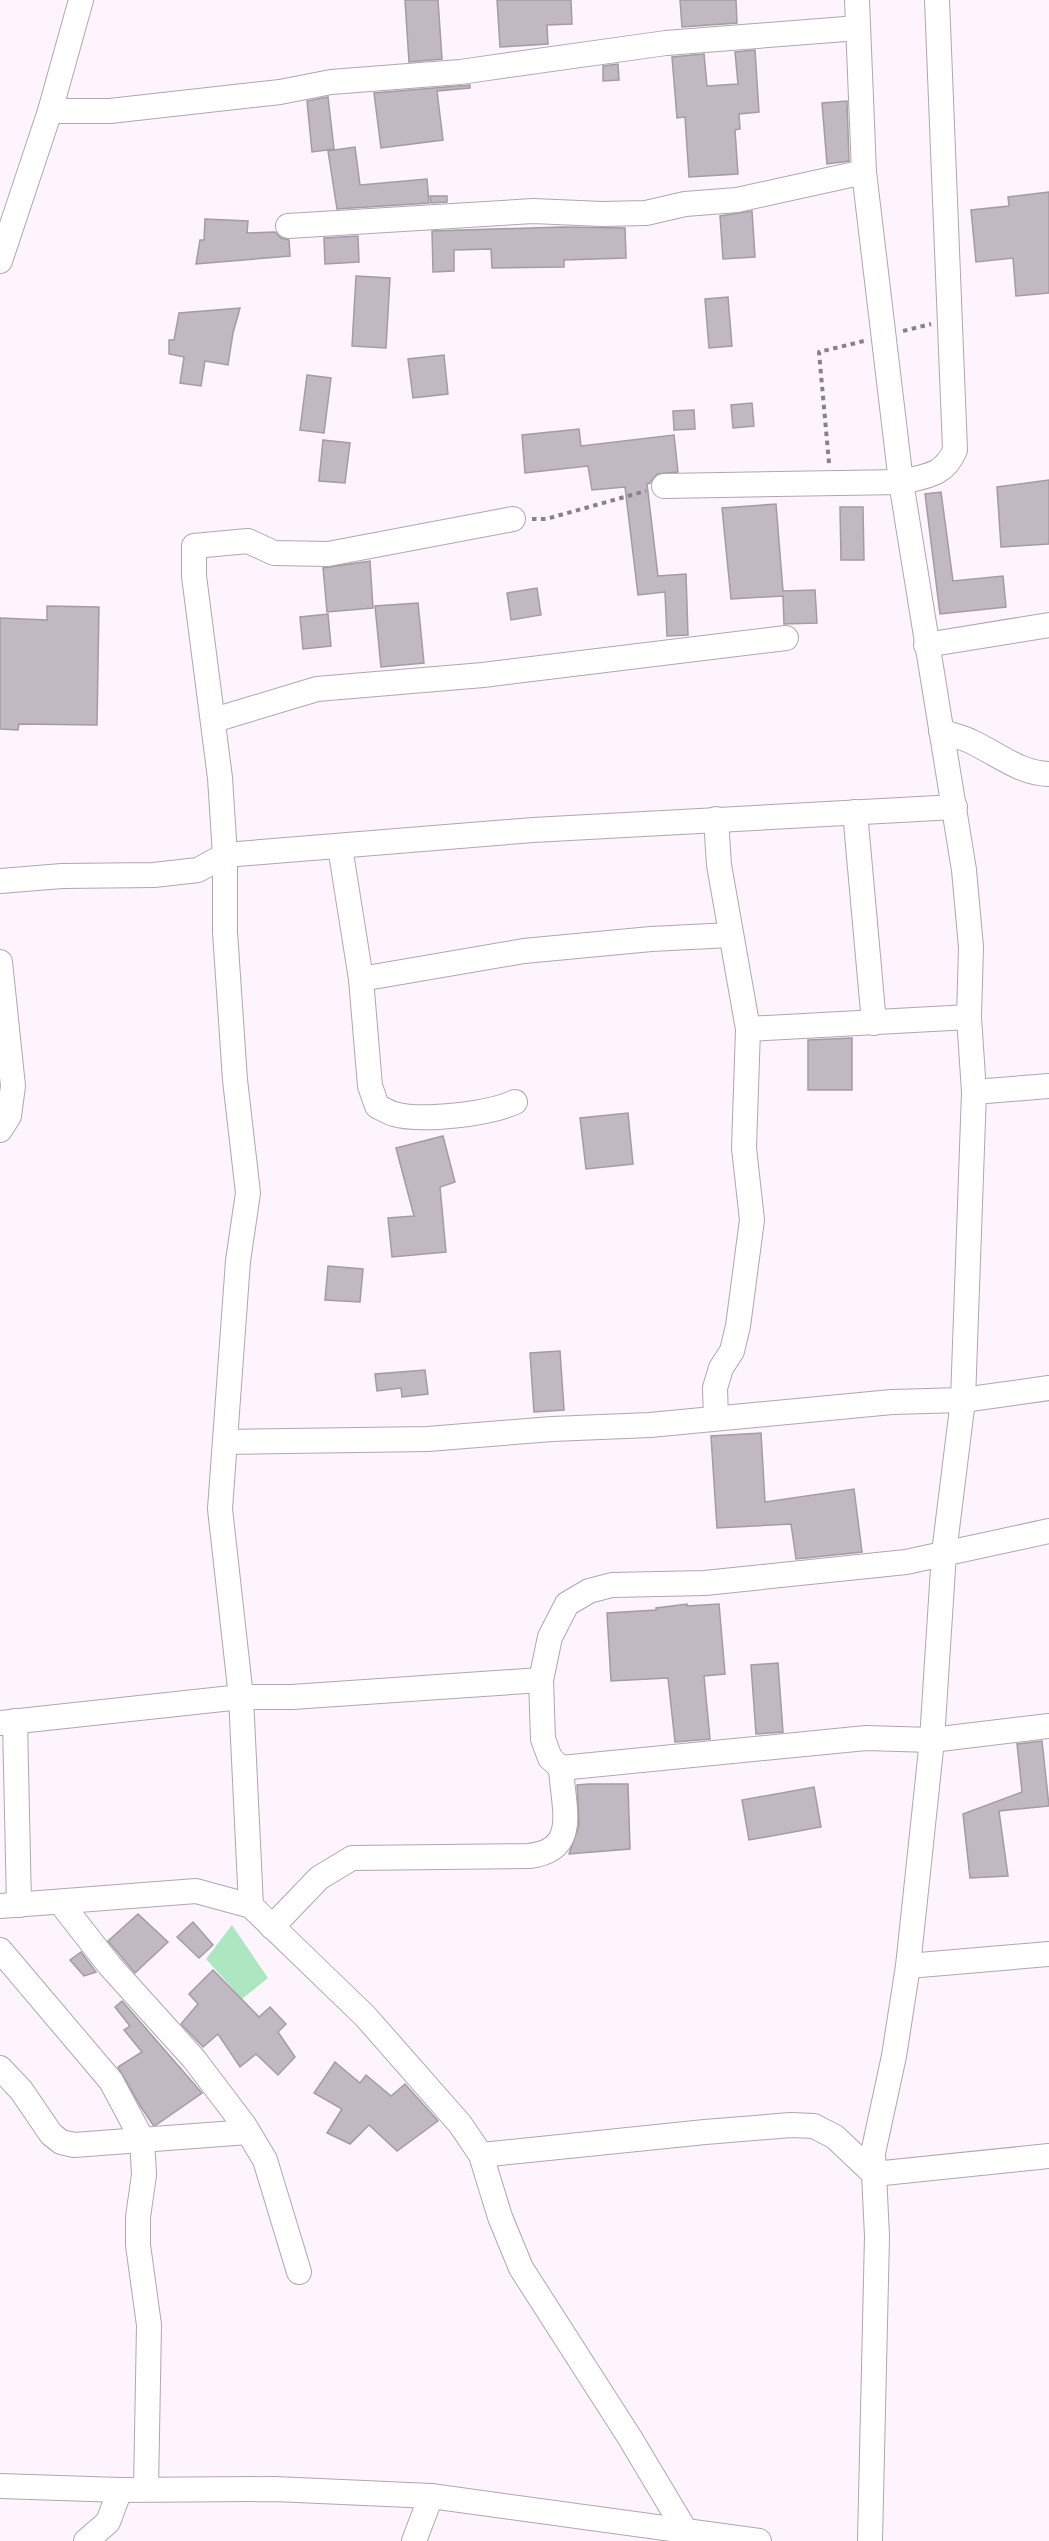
<svg xmlns="http://www.w3.org/2000/svg" width="1049" height="2541" font-family="Manrope,sans-serif">
	<rect width="100%" height="100%" fill="#fdf4fd"/>
	<polygon fill="#ade7c2" points="232,1925 268,1978 242,1999 206,1959"/>
	<g fill="#c1b9c1" stroke="#a39ca3" stroke-width="1.5">
		<polygon points="405,0 438,0 442,59 409,62"/>
		<polygon points="497,0 571,0 572,24 547,25 548,44 500,47"/>
		<polygon points="680,0 736,0 737,23 682,27"/>
		<polygon points="755,50 759,112 739,114 740,129 735,130 738,174 689,177 685,117 677,118 672,57 704,54 707,86 738,84 735,52"/>
		<polygon points="618,64 619,80 603,81 603,66"/>
		<polygon points="470,85 470,88 437,91 443,140 381,148 374,93"/>
		<polygon points="328,97 334,149 312,152 307,101"/>
		<polygon points="847,101 849,161 827,164 822,103"/>
		<polygon points="355,147 360,185 427,179 429,203 337,209 328,151"/>
		<polygon points="1049,192 1049,293 1016,296 1013,258 976,262 971,210 1009,206 1008,197"/>
		<polygon points="430,196 447,196 447,202 431,203"/>
		<polygon points="752,211 755,257 723,259 720,216"/>
		<polygon points="205,219 248,221 247,233 275,232 281,238 289,240 290,256 196,264 200,240 204,240"/>
		<polygon points="563,227 625,228 626,258 564,260 564,267 492,268 491,249 454,250 454,271 433,272 432,231"/>
		<polygon points="358,236 359,262 325,264 324,238"/>
		<polygon points="356,276 390,278 386,348 352,346"/>
		<polygon points="728,297 732,346 709,348 705,299"/>
		<polygon points="240,308 233,333 228,365 205,361 201,386 180,383 184,357 169,354 169,340 174,340 179,313"/>
		<polygon points="444,355 448,394 413,398 408,359"/>
		<polygon points="307,375 331,378 324,433 300,430"/>
		<polygon points="752,403 754,426 733,428 731,405"/>
		<polygon points="694,410 695,429 674,430 673,411"/>
		<polygon points="579,429 581,446 674,435 678,472 657,474 650,483 647,484 658,576 686,574 688,635 667,636 665,592 638,595 625,487 592,490 588,466 525,473 522,435"/>
		<polygon points="323,440 350,443 345,483 319,481"/>
		<polygon points="1049,480 1049,544 1001,547 997,487"/>
		<polygon points="941,492 953,581 1003,576 1006,607 940,614 925,494"/>
		<polygon points="776,504 783,591 815,590 817,623 784,624 783,596 731,599 722,508"/>
		<polygon points="840,507 863,507 864,560 841,560"/>
		<polygon points="370,561 373,608 327,612 323,568"/>
		<polygon points="537,588 541,615 511,620 507,593"/>
		<polygon points="418,603 424,663 381,667 375,606"/>
		<polygon points="47,606 99,607 97,725 19,724 18,730 0,729 0,618 47,620"/>
		<polygon points="328,614 331,646 303,649 300,617"/>
		<polygon points="852,1038 852,1090 808,1090 808,1040"/>
		<polygon points="628,1113 633,1164 586,1169 580,1118"/>
		<polygon points="443,1136 455,1182 440,1187 446,1252 392,1257 388,1218 414,1216 396,1148"/>
		<polygon points="328,1266 363,1269 360,1302 325,1300"/>
		<polygon points="560,1351 564,1410 534,1412 530,1353"/>
		<polygon points="425,1370 428,1394 402,1397 401,1388 377,1391 375,1374"/>
		<polygon points="761,1433 765,1502 854,1489 862,1552 796,1559 791,1524 717,1528 711,1436"/>
		<polygon points="687,1604 687,1606 719,1604 725,1674 704,1676 710,1739 675,1742 668,1678 611,1681 607,1613 656,1610 656,1608"/>
		<polygon points="778,1663 783,1732 756,1734 751,1665"/>
		<polygon points="1042,1741 1049,1806 999,1811 1008,1876 970,1878 963,1814 1022,1792 1017,1744"/>
		<polygon points="589,1784 628,1784 630,1849 569,1854 579,1825 577,1785"/>
		<polygon points="814,1787 821,1827 749,1840 742,1800"/>
		<polygon points="138,1914 168,1942 135,1973 108,1941"/>
		<polygon points="193,1922 213,1945 199,1958 177,1937"/>
		<polygon points="81,1952 96,1972 84,1976 70,1960"/>
		<polygon points="213,1970 259,2017 270,2007 286,2024 278,2032 295,2057 278,2075 256,2054 240,2067 218,2034 203,2047 181,2024 198,2004 189,1994"/>
		<polygon points="122,2001 202,2093 156,2125 153,2125 141,2107 118,2067 142,2052 124,2030 130,2026 115,2007"/>
		<polygon points="335,2062 360,2083 366,2075 391,2096 405,2084 438,2121 397,2151 369,2125 350,2144 327,2133 342,2109 314,2093"/>
	</g>
	<g fill="none" stroke-linecap="round" stroke-linejoin="round">
		<g stroke="#afa7af" stroke-width="26">
			<g id="minor">
				<polyline points="857,0 864,172 901,482 964,870 971,947 969,1017 974,1092 963,1400 944,1553 932,1740 908,1966 894,2056 873,2153 877,2236 870,2541"/>
				<polyline points="50,111 110,111 280,92 331,82 460,72 666,43 858,28"/>
				<polyline points="288,226 533,211 602,214 646,213 685,204 737,200 864,172"/>
				<polyline points="0,261 50,111 81,0"/>
				<path d="M664,486l237,-4c25,-6 43,-6 54,-32l-18,-450"/>
				<polyline points="926,645 1049,625"/>
				<polyline points="214,720 317,689 483,675 786,638"/>
				<path d="M941,731c10,4 22,6 31,11 26,12 47,31 77,32"/>
				<polyline points="855,812 874,1023"/>
				<polyline points="716,819 719,865 748,1029 744,1148 752,1220 738,1326 732,1351 721,1368 715,1388 716,1418"/>
				<path d="M340,847l21,132 9,107 7,20c6,3 11,6 17,8 28,8 95,0 121,-12"/>
				<polyline points="0,881 62,876 154,875 198,870 225,855 533,830 955,807"/>
				<polyline points="0,962 13,1086 9,1116 0,1130"/>
				<polyline points="361,979 524,951 651,939 731,935"/>
				<polyline points="748,1029 969,1017"/>
				<polyline points="974,1092 1049,1086"/>
				<polyline points="225,1442 428,1439 552,1429 650,1425 892,1402 963,1400 1049,1388"/>
				<polyline points="15,1721 19,1905"/>
				<polyline points="0,1723 241,1697 292,1697 541,1680"/>
				<polyline points="561,1768 866,1738 932,1740 1049,1726"/>
				<polyline points="60,1902 110,1966 194,2059 244,2125 265,2160 299,2272"/>
				<polyline points="0,1906 196,1891 251,1906 365,2016 460,2124 481,2155 500,2217 521,2268 630,2438 685,2530"/>
				<polyline points="251,1906 241,1697 220,1509 238,1261 248,1193 235,1080 225,932 225,855 220,778 194,576 194,546 248,541 274,553 328,554 513,519"/>
				<path d="M272,1927l47,-49 33,-20 177,-2c51,-6 34,-48 32,-88l-11,-10 -7,-19 -2,-59 9,-43 17,-33 22,-13 23,-6 93,-2 201,-21 143,-31"/>
				<polyline points="0,1950 111,2081 142,2139 144,2175 138,2217 138,2245 149,2325 146,2489"/>
				<polyline points="908,1966 1049,1954"/>
				<polyline points="0,2068 21,2090 51,2134 61,2142 74,2145 248,2132"/>
				<polyline points="481,2155 705,2132 791,2125 814,2126 835,2137 874,2174"/>
				<polyline points="874,2174 1049,2156"/>
				<polyline points="0,2486 120,2490 275,2489 431,2496 759,2541"/>
				<polyline points="86,2541 108,2522 120,2490"/>
				<polyline points="414,2541 431,2496"/>
			</g>
		</g>
		<g stroke="#888288" stroke-width="4" stroke-dasharray="4.5 4.5" stroke-linecap="butt">
			<polyline points="903,331 931,324"/>
			<polyline points="829,463 819,352 864,341"/>
			<polyline points="532,519 546,519 646,491"/>
		</g>
		<use href="#minor" stroke="#fff" stroke-width="24"/>
	</g>
</svg>
